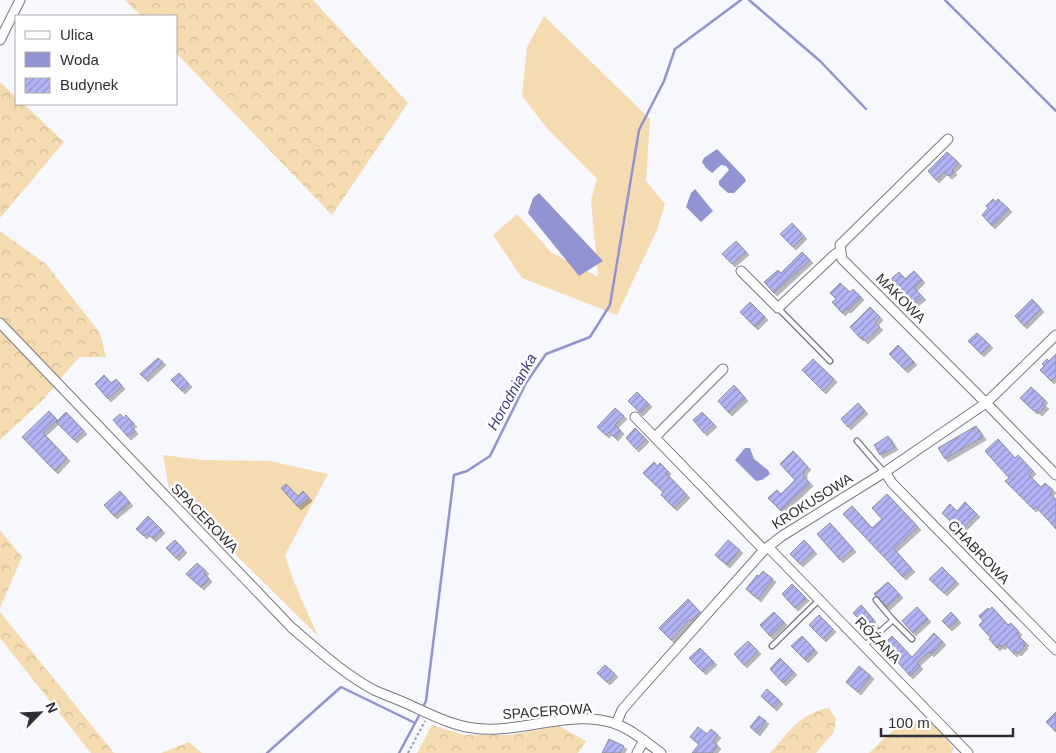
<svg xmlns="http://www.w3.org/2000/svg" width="1056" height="753" font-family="Arial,sans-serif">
	<defs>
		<pattern id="forest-crowns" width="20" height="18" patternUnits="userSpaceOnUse" patternTransform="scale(1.25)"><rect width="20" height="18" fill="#f5dcb0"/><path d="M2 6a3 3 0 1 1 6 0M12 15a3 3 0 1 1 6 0" fill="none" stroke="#d2bd98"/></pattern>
		<pattern id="building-hatch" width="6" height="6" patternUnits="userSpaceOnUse" patternTransform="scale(1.25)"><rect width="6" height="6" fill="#b2b3f4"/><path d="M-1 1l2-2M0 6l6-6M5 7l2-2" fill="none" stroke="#9192c6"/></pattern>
		<filter id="shadow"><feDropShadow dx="3" dy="3" stdDeviation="0" flood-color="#0004"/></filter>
	</defs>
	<rect width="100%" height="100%" fill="#f7f7fe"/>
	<g fill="#f5dcb0">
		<polygon points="544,16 650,119 646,181 665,204 657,230 617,315 522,278 493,235 517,214 551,252 598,277 591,200 597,179 546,127 522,96 527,47"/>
		<polygon points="163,455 203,460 270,461 328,474 285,555 294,582 318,636 169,489"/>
	</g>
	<g fill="url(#forest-crowns)">
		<polygon points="125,0 313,0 408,103 332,215 176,53 176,16 141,16"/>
		<polygon points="0,82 16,97 16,104 24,104 64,142 0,218"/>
		<polygon points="0,231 46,264 100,333 106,357 79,357 42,401 0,440"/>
		<polygon points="0,530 22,557 0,608"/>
		<polygon points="0,612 114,753 91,753 0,638"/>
		<path d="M829,708l7,11 -2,13 -18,21h-46c19,-21 30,-40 59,-45z"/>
		<polygon points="904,720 937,725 953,748 952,753 869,753"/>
		<polygon points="432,725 463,735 510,735 559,726 586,741 578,753 417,753"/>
		<polygon points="189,742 202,753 161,753"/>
	</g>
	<g fill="#9293d2">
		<polygon points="717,149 744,177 746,181 734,193 728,193 719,185 719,181 729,170 726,166 721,165 712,173 706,168 702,162 704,158"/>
		<polygon points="695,189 713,211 701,222 686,207 691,193"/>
		<polygon points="539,193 603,261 579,276 528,213 533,198"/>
		<polygon points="745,448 750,448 754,459 768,470 770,474 762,480 756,481 735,460"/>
	</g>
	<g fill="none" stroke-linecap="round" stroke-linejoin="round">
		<g stroke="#9293d2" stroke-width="2.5">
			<polyline points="749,0 820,61 866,109"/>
			<polyline points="945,0 1056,111"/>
			<polyline points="423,707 426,701 454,475 467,471 490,456 526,383 546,354 590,337 610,305 639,130 664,81 675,49 741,0"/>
			<polyline points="267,753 341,687 415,723"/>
			<polyline points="399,753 421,712"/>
		</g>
	</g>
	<g fill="url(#building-hatch)" stroke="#919197" filter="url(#shadow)">
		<polygon points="947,152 959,163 952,170 954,172 949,176 944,172 936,180 928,171"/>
		<polygon points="993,199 995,202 998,199 1009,209 992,226 982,215 988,208 986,206"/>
		<polygon points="792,223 804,236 793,247 780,234"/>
		<polygon points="736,241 746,252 732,264 722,254"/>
		<polygon points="802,252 810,260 774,293 764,282 778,270 781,273"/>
		<polygon points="914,271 922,280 914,288 923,297 914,304 891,279 899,272 905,279"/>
		<polygon points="840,283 850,292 853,289 861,297 848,310 846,309 842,313 832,302 836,299 830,293"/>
		<polygon points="1032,299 1041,309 1024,326 1015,316"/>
		<polygon points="750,302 765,317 755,327 740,312"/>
		<polygon points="870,307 880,317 875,323 880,327 865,341 861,337 860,338 850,327"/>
		<polygon points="977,333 990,345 981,354 968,341"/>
		<polygon points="898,345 914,362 905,370 889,354"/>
		<polygon points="1056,354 1056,376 1051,381 1040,370 1044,366 1042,364 1047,359 1049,361"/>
		<polygon points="158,358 163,362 145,379 140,374"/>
		<polygon points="813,359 834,379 823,391 802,370"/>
		<polygon points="179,373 189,384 182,391 171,380"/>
		<polygon points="104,375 111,383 116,379 122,386 108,399 95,384"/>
		<polygon points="734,385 745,398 729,413 718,401"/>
		<polygon points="1031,387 1045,400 1042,403 1046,406 1039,413 1036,410 1034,411 1020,398"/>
		<polygon points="637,392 649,404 640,413 628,401"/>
		<polygon points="858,403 865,411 848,427 841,419"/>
		<polygon points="615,408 624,416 615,425 621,431 615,438 609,432 606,435 597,427"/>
		<polygon points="49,411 57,420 43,433 67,458 55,471 22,437"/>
		<polygon points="66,412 84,431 74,440 56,422"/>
		<polygon points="702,412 714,424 704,433 693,420"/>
		<polygon points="120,414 124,418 126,415 134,424 131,426 135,431 128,437 113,420"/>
		<polygon points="976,426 983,437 945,459 938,448"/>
		<polygon points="635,428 646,439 636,449 626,438"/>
		<polygon points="888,436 895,447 880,455 874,445"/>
		<polygon points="998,439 1015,458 1018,455 1033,471 1029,475 1041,487 1045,483 1053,490 1050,493 1056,500 1056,529 1036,507 1033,509 1005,481 1009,478 985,451"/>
		<polygon points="793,451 808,467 804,471 804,477 810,483 781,511 768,498 777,490 781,494 795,480 780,464"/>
		<polygon points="654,462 657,466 660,463 668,471 666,473 687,495 674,508 661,495 663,492 643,473"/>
		<polygon points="286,484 298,496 303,491 309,498 298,507 281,488"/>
		<polygon points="120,491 130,503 114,516 104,505"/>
		<polygon points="887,494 918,527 894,549 912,569 903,577 843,514 852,506 872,528 882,519 872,508"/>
		<polygon points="965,502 977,514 960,531 942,513 950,504 957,511"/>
		<polygon points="148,516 162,530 153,539 147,533 144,536 136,529"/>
		<polygon points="830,523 853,549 840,560 817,534"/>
		<polygon points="175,540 184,550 176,558 166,548"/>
		<polygon points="728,540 740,550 727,565 715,555"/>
		<polygon points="804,540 814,551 800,564 790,554"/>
		<polygon points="197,563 206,571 204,573 209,579 201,587 186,574"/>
		<polygon points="942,567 956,581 944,593 929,579"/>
		<polygon points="763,571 773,579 758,599 746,589 757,575 759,576"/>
		<polygon points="888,582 900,595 887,607 874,594"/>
		<polygon points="792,584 806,598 795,608 782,594"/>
		<polygon points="688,599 700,612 691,621 689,620 671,640 659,628"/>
		<polygon points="861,605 873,619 872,620 876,625 870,631 865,626 863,628 856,620 858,618 853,613"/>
		<polygon points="917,607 928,619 913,633 902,621"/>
		<polygon points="992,607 1008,625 1011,623 1019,632 1017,634 1026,643 1023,645 1025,646 1018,653 1016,651 1014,654 1005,644 1002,647 1000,645 997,648 989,639 991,638 979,625 983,621 979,616 988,608 989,610"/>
		<polygon points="774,612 784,622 770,636 760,625"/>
		<polygon points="951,612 958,620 949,628 942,621"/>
		<polygon points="819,615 833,629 823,639 809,625"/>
		<polygon points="934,633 943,642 931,654 929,652 917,663 920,666 910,676 893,657 891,659 880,648 892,636 912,657"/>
		<polygon points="802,636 815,650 805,660 791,646"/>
		<polygon points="748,641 758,651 744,665 734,654"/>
		<polygon points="700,648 714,662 703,672 689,658"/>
		<polygon points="780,658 794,672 783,683 770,669"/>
		<polygon points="605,665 615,674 607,682 597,673"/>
		<polygon points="859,666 871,676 858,692 846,682"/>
		<polygon points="767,689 780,701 774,708 761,696"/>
		<polygon points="1056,712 1056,732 1046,722"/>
		<polygon points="759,716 766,721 757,733 750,727"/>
		<polygon points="698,727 707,734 711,729 718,735 713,741 718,746 712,753 692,753 699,744 690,737"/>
		<polygon points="609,739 624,746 620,753 602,753"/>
	</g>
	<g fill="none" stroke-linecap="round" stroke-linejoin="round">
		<g stroke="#78787e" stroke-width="7">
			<g id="service">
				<polyline points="778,308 830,361"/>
				<polyline points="857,441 884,472"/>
				<polyline points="876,600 893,620"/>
				<polyline points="772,646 819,600"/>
				<polyline points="864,646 893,620 912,639"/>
			</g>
		</g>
		<g stroke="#78787e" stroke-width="11">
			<g id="minor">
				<polyline points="0,40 20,0"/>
				<polyline points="948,139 840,245 842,259 986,403 1056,475"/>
				<polyline points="741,271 778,308 834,255 840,251"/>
				<path d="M0,323l292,305c26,22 52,46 82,62 13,6 26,10 38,16 20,9 39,19 61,22 47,7 97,-20 143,-4 17,6 31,19 45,29"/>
				<polyline points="635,417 764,550"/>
				<polyline points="655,437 723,369"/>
				<polyline points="885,472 892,483 1056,650"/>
				<polyline points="768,547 968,753"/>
				<polyline points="616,724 622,710 634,696 764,550 782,536 885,472 986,403 1056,335"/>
				<polyline points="637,753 644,740"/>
			</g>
		</g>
		<polyline stroke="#98989d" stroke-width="2" stroke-dasharray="2.5 2.5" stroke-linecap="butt" points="408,753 425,721"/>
		<use href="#service" stroke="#fff" stroke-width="4.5"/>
		<use href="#minor" stroke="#fff" stroke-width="9"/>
	</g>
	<g text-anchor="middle" stroke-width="5" stroke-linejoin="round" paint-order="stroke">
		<g font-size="14" fill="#2f2f31" stroke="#fff">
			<text transform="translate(901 298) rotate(45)" y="5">MAKOWA</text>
			<text transform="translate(812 501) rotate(-32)" y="5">KROKUSOWA</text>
			<text transform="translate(205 518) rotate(46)" y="5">SPACEROWA</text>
			<text transform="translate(979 552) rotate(46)" y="5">CHABROWA</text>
			<text transform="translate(878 640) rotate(46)" y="5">RÓŻANA</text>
			<text transform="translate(547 711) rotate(-4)" y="5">SPACEROWA</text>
		</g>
		<g font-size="15" font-style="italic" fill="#413a86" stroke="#fff">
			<text transform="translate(512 392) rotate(-61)" y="5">Horodnianka</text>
		</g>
	</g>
	<rect x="15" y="15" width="162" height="90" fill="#ffffff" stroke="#acacad"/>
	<rect x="25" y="31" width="25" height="8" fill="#ffffff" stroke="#acacad"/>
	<text x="60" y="40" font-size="15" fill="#2f2f31">Ulica</text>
	<rect x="25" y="52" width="25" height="15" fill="#9293d2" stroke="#acacad"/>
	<text x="60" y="65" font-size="15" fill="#2f2f31">Woda</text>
	<rect x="25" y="78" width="25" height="15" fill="url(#building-hatch)" stroke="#acacad"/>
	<text x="60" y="90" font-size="15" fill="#2f2f31">Budynek</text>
	<g transform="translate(40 713) rotate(66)" stroke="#ffffff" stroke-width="4" paint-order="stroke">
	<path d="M0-4L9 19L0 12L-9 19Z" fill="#2f2f31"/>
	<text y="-8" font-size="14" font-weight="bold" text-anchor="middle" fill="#2f2f31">N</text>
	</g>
	<path d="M881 728v8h132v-8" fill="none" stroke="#2f2f31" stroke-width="2.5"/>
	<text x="888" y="728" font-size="15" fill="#2f2f31" stroke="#ffffff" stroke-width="4" paint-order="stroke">100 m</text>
</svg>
